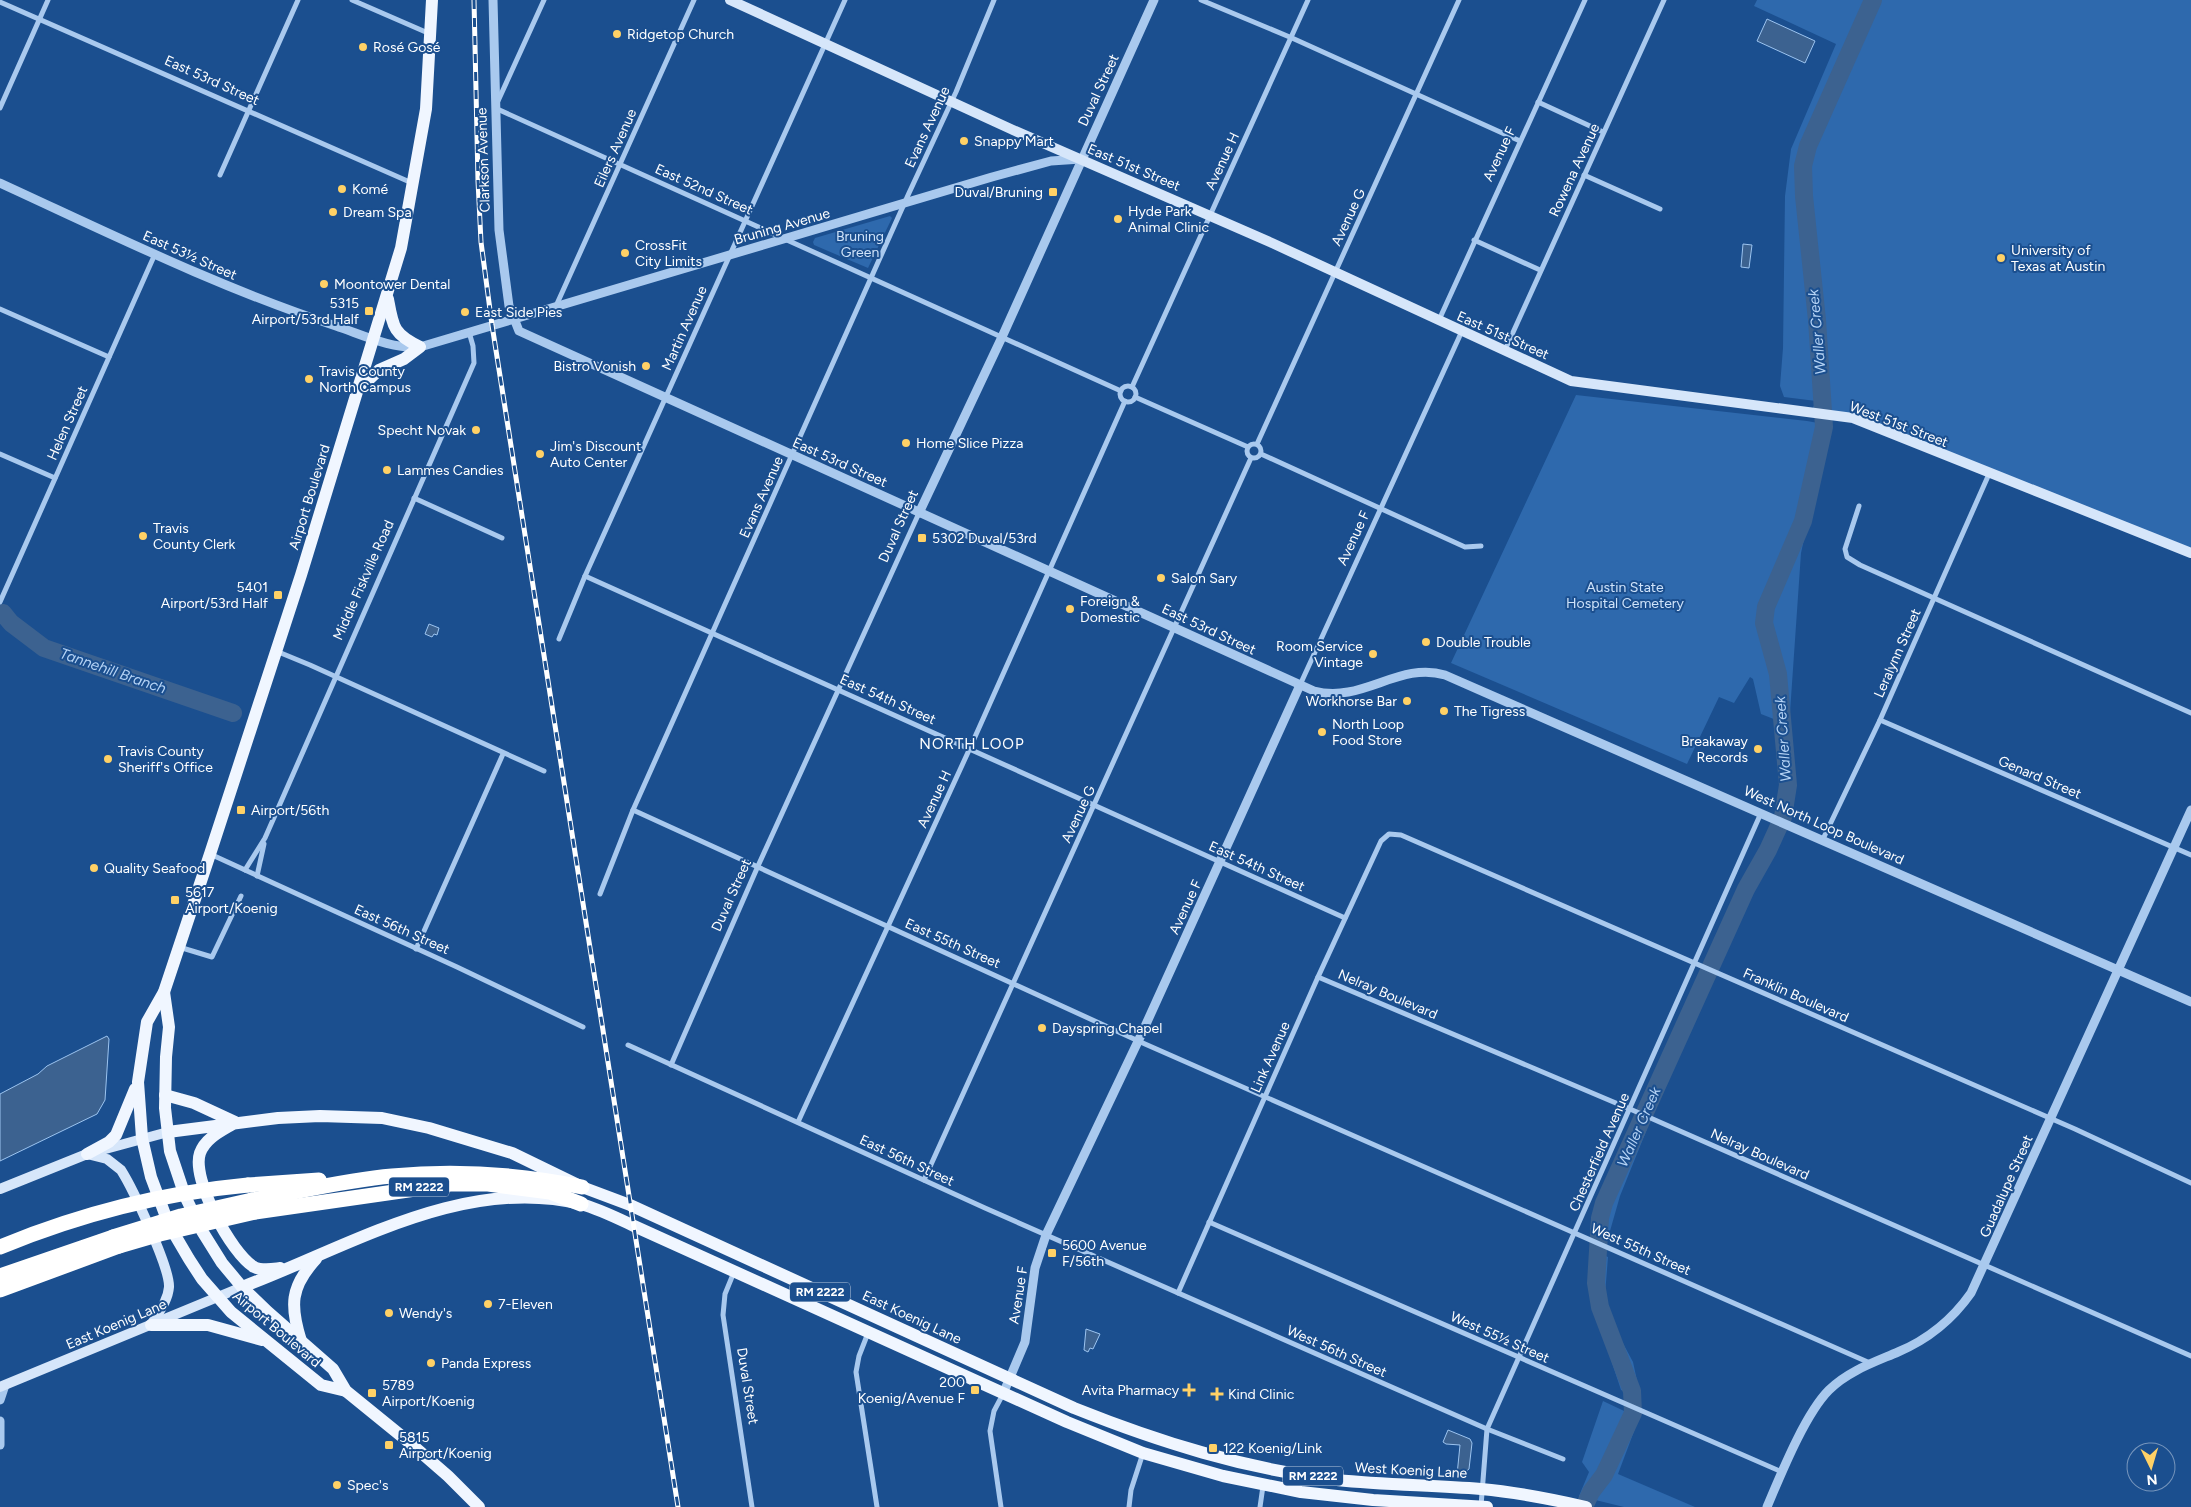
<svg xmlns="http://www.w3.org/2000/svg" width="2191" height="1507" font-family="Figtree,sans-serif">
	<rect width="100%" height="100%" fill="#1b4f8f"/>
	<g fill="#2e69ad">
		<polygon points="1757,0 2191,0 2191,553 1866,423 1811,412 1816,401 1784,397 1780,386 1783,348 1785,196 1791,149 1836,44 1754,6"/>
		<polygon points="890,216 892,218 868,268 814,245 813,242 815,238"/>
		<polygon points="1576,395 1807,421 1829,425 1801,553 1789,727 1792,781 1787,808 1781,805 1786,782 1781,722 1761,714 1753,679 1750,677 1734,703 1719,697 1687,764 1451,663"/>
		<polygon points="1633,1123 1647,1129 1620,1196 1608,1238 1593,1230 1593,1215"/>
		<polygon points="1593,1250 1608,1257 1605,1295 1610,1319 1633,1362 1641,1399 1621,1390 1590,1296"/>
		<polygon points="1603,1401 1639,1418 1618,1474 1695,1507 1624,1507 1579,1496 1589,1472 1582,1462"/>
	</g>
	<g fill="#3c6290" stroke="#9cc4f0">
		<polygon points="1767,19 1815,41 1805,63 1757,41"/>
		<polygon points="1743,244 1752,245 1749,268 1741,267"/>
		<polygon points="429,624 439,628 437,635 434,634 432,637 425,634"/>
		<polygon points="107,1036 109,1039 105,1100 97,1114 0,1161 0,1094 38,1074 47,1066"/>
		<polygon points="1086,1329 1100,1334 1093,1349 1090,1348 1088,1352 1084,1350"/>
		<polygon points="1448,1430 1470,1439 1472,1443 1469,1469 1462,1475 1457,1475 1460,1445 1446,1444 1443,1442"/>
	</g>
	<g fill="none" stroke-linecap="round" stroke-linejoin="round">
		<g stroke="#3c6290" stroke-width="18">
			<polyline points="3,613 11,623 44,648 233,713"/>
			<polyline points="1584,1507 1591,1492 1604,1475 1633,1413 1632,1391 1600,1307 1596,1283 1600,1218 1604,1203 1746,889 1768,850 1783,817 1788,785 1778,674 1764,623 1766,607 1803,521 1824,427 1817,320 1804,196 1803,166 1808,146 1873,0"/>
		</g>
		<g stroke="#a9c9ee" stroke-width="5">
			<polyline points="352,0 428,33"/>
			<polyline points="1201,0 1292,38 1520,141"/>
			<polyline points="0,2 412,183"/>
			<polyline points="498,101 544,0"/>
			<polyline points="1538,102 1603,132"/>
			<polyline points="0,108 48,0"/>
			<polyline points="495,108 1121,391"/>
			<polyline points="220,175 298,0"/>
			<polyline points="1584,175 1660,209"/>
			<polyline points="1474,240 1540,270"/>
			<polyline points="556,306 694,0"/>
			<polyline points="0,309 109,357"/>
			<polyline points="1439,320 1585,0"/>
			<polyline points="1505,350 1664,0"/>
			<circle cx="1128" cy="394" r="8"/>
			<polyline points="1132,387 1308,0"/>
			<polyline points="1135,397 1248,447"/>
			<circle cx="1254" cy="451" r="7"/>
			<polyline points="1257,444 1459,0"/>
			<polyline points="0,454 55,478"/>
			<polyline points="1261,454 1465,547 1481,546"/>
			<polyline points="414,498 502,538"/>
			<polyline points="1859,506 1845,549 1847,557 1860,565 2191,713"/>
			<polyline points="585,576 1345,918"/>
			<polyline points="0,602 155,254"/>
			<polyline points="559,639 585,576 845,0"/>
			<polyline points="276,651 310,665 544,771"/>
			<polyline points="1300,685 1462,331"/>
			<polyline points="1880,720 2191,855"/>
			<polyline points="633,810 1145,1044 1870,1363"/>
			<polyline points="1823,839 1880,720 1989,474"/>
			<polyline points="210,854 457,967 583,1027"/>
			<polyline points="245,870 265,838 474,363 473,346 469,332"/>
			<polyline points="257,876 264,844"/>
			<polyline points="600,894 633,810 909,193 956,92 994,0"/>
			<polyline points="179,947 212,957 241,896"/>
			<polyline points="416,949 503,754"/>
			<polyline points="1318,977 1630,1109 2191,1356"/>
			<polyline points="628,1045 985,1208 1487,1429 1563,1459"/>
			<polyline points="671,1065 758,866 919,513"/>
			<polyline points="798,1122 970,748 1125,401"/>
			<polyline points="924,1180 1251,458"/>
			<polyline points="1209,1222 1782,1472"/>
			<polyline points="734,1272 725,1294 723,1315 752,1507"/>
			<polyline points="1178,1293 1318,977 1381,841 1389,834 1401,835 2075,1129 2191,1183"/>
			<polyline points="868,1333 859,1356 856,1372 877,1507"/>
			<polyline points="1481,1506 1487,1429 1761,813"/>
			<polyline points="1001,1507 990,1431 994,1411 1003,1394"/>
			<polyline points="1129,1507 1131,1490 1143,1453"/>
			<polyline points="1260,1507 1263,1486"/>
		</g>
		<g stroke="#a9c9ee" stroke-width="9">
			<path d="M493,0l6,230 10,76 10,25 795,360c48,13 85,-30 131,-16l746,327"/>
			<path d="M0,183c111,51 220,105 336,143 27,9 55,23 84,21l572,-170 59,-16 30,-2"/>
			<polyline points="919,513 1002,337 1154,0"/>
			<polyline points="1003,1394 1025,1342 1035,1268 1046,1235 1142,1033 1300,685"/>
			<polyline points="0,1400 5,1385"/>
			<polyline points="0,1421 0,1445"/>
			<path d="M1767,1507c14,-33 38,-93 62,-117 19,-19 46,-28 69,-38 31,-13 54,-32 73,-59l220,-483"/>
		</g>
		<g stroke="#d6e6fa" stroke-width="10">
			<polyline points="730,0 1013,130 1272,243 1571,381 1853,418 2191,553"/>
			<path d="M87,1154l20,5 14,11c12,19 49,98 48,117 -1,14 -11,26 -18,38"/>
			<polyline points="0,1189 87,1154 168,1132"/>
			<polyline points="0,1387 242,1287"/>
		</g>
		<g stroke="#f0f6ff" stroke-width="12">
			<path d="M359,389l20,-19 25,-11 16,-12c-27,-13 -27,-20 -32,-48"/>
			<polyline points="164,992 169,1027 166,1057 165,1108 170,1151 185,1196 202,1231 222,1263 242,1287 268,1312 333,1369 346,1391 410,1443 448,1476 479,1507"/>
			<polyline points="165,1095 194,1103 235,1122"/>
			<path d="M231,1125c-12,7 -26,14 -31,28 -9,26 31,100 54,114 8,4 18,2 26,1"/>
			<path d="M168,1132l110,-14 42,-2 62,2 47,10 83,25 70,34 48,18 444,203c85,34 171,61 263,72 48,5 96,5 144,9 35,3 70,10 105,18"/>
			<polyline points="87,1154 109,1142 116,1135 135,1089"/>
			<path d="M242,1287c107,-40 221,-112 339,-83 18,5 36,14 53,22l433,196 76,31 80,23 78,16 72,8 114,7"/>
			<polyline points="151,1325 208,1325 262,1340"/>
			<path d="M301,1341c-11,-35 -11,-54 15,-82"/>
			<polyline points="346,1391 321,1385 231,1312 202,1279 189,1259 169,1225 151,1177 142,1138 138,1082 147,1022 164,992 210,854 301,575 401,248 426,109 432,0"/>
		</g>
		<g stroke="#fff" stroke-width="15">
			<polyline points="248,1185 319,1180"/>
			<path d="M252,1200c46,-8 93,-20 140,-24 64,-6 127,-2 190,11"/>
			<polyline points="255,1212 450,1184 488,1184 550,1192 581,1204"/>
			<polyline points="0,1276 113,1237"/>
			<polyline points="0,1290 119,1246"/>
		</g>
		<g stroke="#fff" stroke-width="5">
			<polyline id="rail" points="474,0 478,181 481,242 492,325 678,1507"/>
		</g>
		<use href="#rail" stroke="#1b4f8f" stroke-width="3" stroke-dasharray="9" stroke-linecap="butt"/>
		<g stroke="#fff" stroke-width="15">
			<polyline points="113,1237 181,1216 252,1200"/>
			<polyline points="119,1246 160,1234 255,1212"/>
			<path d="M0,1247c80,-33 162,-54 248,-62"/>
		</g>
	</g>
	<g fill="#ffd166" stroke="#1b4f8f" stroke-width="2">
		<circle cx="617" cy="34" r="5"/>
		<circle cx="363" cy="47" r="5"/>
		<circle cx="964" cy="141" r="5"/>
		<circle cx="342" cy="189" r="5"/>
		<rect x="1048" y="187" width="10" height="10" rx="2.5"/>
		<circle cx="333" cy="212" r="5"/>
		<circle cx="1118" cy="219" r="5"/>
		<circle cx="625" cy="253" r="5"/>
		<circle cx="2001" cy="258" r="5"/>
		<circle cx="324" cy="284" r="5"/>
		<rect x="364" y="306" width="10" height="10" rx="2.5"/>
		<circle cx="465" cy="312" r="5"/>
		<circle cx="646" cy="366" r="5"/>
		<circle cx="309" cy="379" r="5"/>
		<circle cx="476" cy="430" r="5"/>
		<circle cx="906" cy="443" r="5"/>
		<circle cx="540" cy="454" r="5"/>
		<circle cx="387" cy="470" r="5"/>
		<circle cx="143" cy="536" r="5"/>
		<rect x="917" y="533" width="10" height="10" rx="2.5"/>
		<circle cx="1161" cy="578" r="5"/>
		<rect x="273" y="590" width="10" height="10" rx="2.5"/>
		<circle cx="1070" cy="609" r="5"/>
		<circle cx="1426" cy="642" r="5"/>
		<circle cx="1373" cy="654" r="5"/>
		<circle cx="1407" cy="701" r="5"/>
		<circle cx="1444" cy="711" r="5"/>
		<circle cx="1322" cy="732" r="5"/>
		<circle cx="1758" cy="749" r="5"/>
		<circle cx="108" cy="759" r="5"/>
		<rect x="236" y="805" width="10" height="10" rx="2.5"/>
		<circle cx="94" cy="868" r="5"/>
		<rect x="170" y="895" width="10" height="10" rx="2.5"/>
		<circle cx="1042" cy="1028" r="5"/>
		<rect x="1047" y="1248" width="10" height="10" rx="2.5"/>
		<circle cx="488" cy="1304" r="5"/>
		<circle cx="389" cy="1313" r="5"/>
		<circle cx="431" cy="1363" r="5"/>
		<rect x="970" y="1385" width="10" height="10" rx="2.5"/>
		<path d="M1186.5 1382.5h5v5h5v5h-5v5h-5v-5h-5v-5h5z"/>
		<rect x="367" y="1388" width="10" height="10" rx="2.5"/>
		<path d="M1214.5 1386.5h5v5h5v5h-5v5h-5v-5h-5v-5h5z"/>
		<rect x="384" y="1440" width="10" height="10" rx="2.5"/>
		<rect x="1208" y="1443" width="10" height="10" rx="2.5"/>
		<circle cx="337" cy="1485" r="5"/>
	</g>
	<g text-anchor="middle" stroke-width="4" stroke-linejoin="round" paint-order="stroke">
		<g fill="#1b4f8f" stroke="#bbcadd" stroke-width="1">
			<rect x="389" y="1177.5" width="60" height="19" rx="4"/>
			<rect x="790" y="1282.5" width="60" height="19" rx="4"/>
			<rect x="1283" y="1466.5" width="60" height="19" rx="4"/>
		</g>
		<g font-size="12" font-weight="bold" fill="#fff">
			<text x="419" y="1191">RM 2222</text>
			<text x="820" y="1296">RM 2222</text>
			<text x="1313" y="1480">RM 2222</text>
		</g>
		<g font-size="14" fill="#fff" stroke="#1b4f8f" text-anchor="start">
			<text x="627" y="39">Ridgetop Church</text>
			<text x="373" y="52">Rosé Gosé</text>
			<text x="974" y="146">Snappy Mart</text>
			<text x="352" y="194">Komé</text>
			<text x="1043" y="197" text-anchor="end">Duval/Bruning</text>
			<text x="1128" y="216">Hyde Park<tspan x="1128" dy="16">Animal Clinic</tspan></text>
			<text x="343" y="217">Dream Spa</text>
			<text x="635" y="250">CrossFit<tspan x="635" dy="16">City Limits</tspan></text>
			<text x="2011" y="255">University of<tspan x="2011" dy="16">Texas at Austin</tspan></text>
			<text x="334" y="289">Moontower Dental</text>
			<text x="359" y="308" text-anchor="end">5315<tspan x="359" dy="16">Airport/53rd Half</tspan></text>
			<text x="475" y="317">East Side Pies</text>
			<text x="636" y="371" text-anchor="end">Bistro Vonish</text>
			<text x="319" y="376">Travis County<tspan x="319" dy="16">North Campus</tspan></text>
			<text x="466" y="435" text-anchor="end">Specht Novak</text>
			<text x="916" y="448">Home Slice Pizza</text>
			<text x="550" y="451">Jim's Discount<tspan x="550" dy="16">Auto Center</tspan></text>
			<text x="397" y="475">Lammes Candies</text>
			<text x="153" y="533">Travis<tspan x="153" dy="16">County Clerk</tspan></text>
			<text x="932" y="543">5302 Duval/53rd</text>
			<text x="1171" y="583">Salon Sary</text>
			<text x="268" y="592" text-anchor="end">5401<tspan x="268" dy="16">Airport/53rd Half</tspan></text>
			<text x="1080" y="606">Foreign &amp;<tspan x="1080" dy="16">Domestic</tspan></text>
			<text x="1436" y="647">Double Trouble</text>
			<text x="1363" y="651" text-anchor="end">Room Service<tspan x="1363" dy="16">Vintage</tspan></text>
			<text x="1397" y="706" text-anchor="end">Workhorse Bar</text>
			<text x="1454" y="716">The Tigress</text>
			<text x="1332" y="729">North Loop<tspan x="1332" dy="16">Food Store</tspan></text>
			<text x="1748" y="746" text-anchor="end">Breakaway<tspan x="1748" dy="16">Records</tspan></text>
			<text x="118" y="756">Travis County<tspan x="118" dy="16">Sheriff's Office</tspan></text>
			<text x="251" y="815">Airport/56th</text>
			<text x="104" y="873">Quality Seafood</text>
			<text x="185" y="897">5617<tspan x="185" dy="16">Airport/Koenig</tspan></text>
			<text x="1052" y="1033">Dayspring Chapel</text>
			<text x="1062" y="1250">5600 Avenue<tspan x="1062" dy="16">F/56th</tspan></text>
			<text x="498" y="1309">7-Eleven</text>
			<text x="399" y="1318">Wendy's</text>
			<text x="441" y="1368">Panda Express</text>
			<text x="965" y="1387" text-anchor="end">200<tspan x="965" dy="16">Koenig/Avenue F</tspan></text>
			<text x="382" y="1390">5789<tspan x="382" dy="16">Airport/Koenig</tspan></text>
			<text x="1179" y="1395" text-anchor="end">Avita Pharmacy</text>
			<text x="1228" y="1399">Kind Clinic</text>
			<text x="399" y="1442">5815<tspan x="399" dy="16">Airport/Koenig</tspan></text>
			<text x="1223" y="1453">122 Koenig/Link</text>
			<text x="347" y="1490">Spec's</text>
		</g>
		<g font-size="14" fill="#fff" stroke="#1b4f8f">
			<text transform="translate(212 80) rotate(24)" y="5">East 53rd Street</text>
			<text transform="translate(1098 90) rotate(-65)" y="5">Duval Street</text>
			<text transform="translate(927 127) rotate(-65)" y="5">Evans Avenue</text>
			<text transform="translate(615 148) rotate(-66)" y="5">Eilers Avenue</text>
			<text transform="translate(1499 154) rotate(-65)" y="5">Avenue F</text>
			<text transform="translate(483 160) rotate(-92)" y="5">Clarkson Avenue</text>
			<text transform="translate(1222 161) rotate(-65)" y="5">Avenue H</text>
			<text transform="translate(1134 167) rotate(23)" y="5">East 51st Street</text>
			<text transform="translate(1574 170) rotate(-65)" y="5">Rowena Avenue</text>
			<text transform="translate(704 189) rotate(24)" y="5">East 52nd Street</text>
			<text transform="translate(1348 217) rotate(-65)" y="5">Avenue G</text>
			<text transform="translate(782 226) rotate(-16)" y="5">Bruning Avenue</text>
			<text transform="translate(190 255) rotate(24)" y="5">East 53½ Street</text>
			<text transform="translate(684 328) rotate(-66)" y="5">Martin Avenue</text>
			<text transform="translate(1503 335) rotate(24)" y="5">East 51st Street</text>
			<text transform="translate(67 423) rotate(-66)" y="5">Helen Street</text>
			<text transform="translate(1899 424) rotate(21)" y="5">West 51st Street</text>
			<text transform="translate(840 462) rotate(24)" y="5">East 53rd Street</text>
			<text transform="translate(309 497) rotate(-73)" y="5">Airport Boulevard</text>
			<text transform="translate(761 497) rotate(-66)" y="5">Evans Avenue</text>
			<text transform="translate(898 526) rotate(-66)" y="5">Duval Street</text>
			<text transform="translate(1353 538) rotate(-65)" y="5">Avenue F</text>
			<text transform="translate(363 580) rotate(-66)" y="5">Middle Fiskville Road</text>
			<text transform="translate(1209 629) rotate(25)" y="5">East 53rd Street</text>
			<text transform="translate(1897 653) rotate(-66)" y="5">Leralynn Street</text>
			<text transform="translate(888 699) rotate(24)" y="5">East 54th Street</text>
			<text transform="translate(2040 777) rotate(23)" y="5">Genard Street</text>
			<text transform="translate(934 799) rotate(-65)" y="5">Avenue H</text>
			<text transform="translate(1078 814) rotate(-65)" y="5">Avenue G</text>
			<text transform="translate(1824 825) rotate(24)" y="5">West North Loop Boulevard</text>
			<text transform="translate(1257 866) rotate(24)" y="5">East 54th Street</text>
			<text transform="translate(731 895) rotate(-66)" y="5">Duval Street</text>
			<text transform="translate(1185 907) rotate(-65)" y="5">Avenue F</text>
			<text transform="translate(402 929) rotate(24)" y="5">East 56th Street</text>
			<text transform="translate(953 943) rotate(24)" y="5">East 55th Street</text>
			<text transform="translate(1388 994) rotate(23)" y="5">Nelray Boulevard</text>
			<text transform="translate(1796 995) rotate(24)" y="5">Franklin Boulevard</text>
			<text transform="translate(1270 1057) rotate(-66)" y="5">Link Avenue</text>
			<text transform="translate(1599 1152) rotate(-66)" y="5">Chesterfield Avenue</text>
			<text transform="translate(1760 1154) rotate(24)" y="5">Nelray Boulevard</text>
			<text transform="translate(907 1160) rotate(25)" y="5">East 56th Street</text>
			<text transform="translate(2006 1186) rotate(-66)" y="5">Guadalupe Street</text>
			<text transform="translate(1641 1249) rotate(24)" y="5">West 55th Street</text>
			<text transform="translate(1018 1295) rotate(-81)" y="5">Avenue F</text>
			<text transform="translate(912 1317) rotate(25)" y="5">East Koenig Lane</text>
			<text transform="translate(116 1324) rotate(-23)" y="5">East Koenig Lane</text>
			<text transform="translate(277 1329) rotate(40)" y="5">Airport Boulevard</text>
			<text transform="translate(1500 1337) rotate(24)" y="5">West 55½ Street</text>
			<text transform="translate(1337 1351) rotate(24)" y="5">West 56th Street</text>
			<text transform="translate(748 1386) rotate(81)" y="5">Duval Street</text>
			<text transform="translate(1411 1470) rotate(3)" y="5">West Koenig Lane</text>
		</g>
		<g font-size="14" fill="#cfe3fa" stroke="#1b4f8f">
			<text x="860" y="241">Bruning<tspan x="860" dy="16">Green</tspan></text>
			<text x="1625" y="592">Austin State<tspan x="1625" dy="16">Hospital Cemetery</tspan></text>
		</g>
		<g font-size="15" font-style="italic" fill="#b5d3f5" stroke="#1b4f8f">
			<text transform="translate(1817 332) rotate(-95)" y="5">Waller Creek</text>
			<text transform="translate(113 671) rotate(19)" y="5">Tannehill Branch</text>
			<text transform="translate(1783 739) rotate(-94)" y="5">Waller Creek</text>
			<text transform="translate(1639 1127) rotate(-66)" y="5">Waller Creek</text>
		</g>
		<g font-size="15" letter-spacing="1" fill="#fff" stroke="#1b4f8f">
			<text x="972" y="749">NORTH LOOP</text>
		</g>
	</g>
	<g transform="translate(2151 1467) rotate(175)"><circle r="24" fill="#1b4f8f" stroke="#7695bc"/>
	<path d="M0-4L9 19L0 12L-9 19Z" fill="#ffd166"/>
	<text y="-8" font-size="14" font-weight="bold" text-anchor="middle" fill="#ffffff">N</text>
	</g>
</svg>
